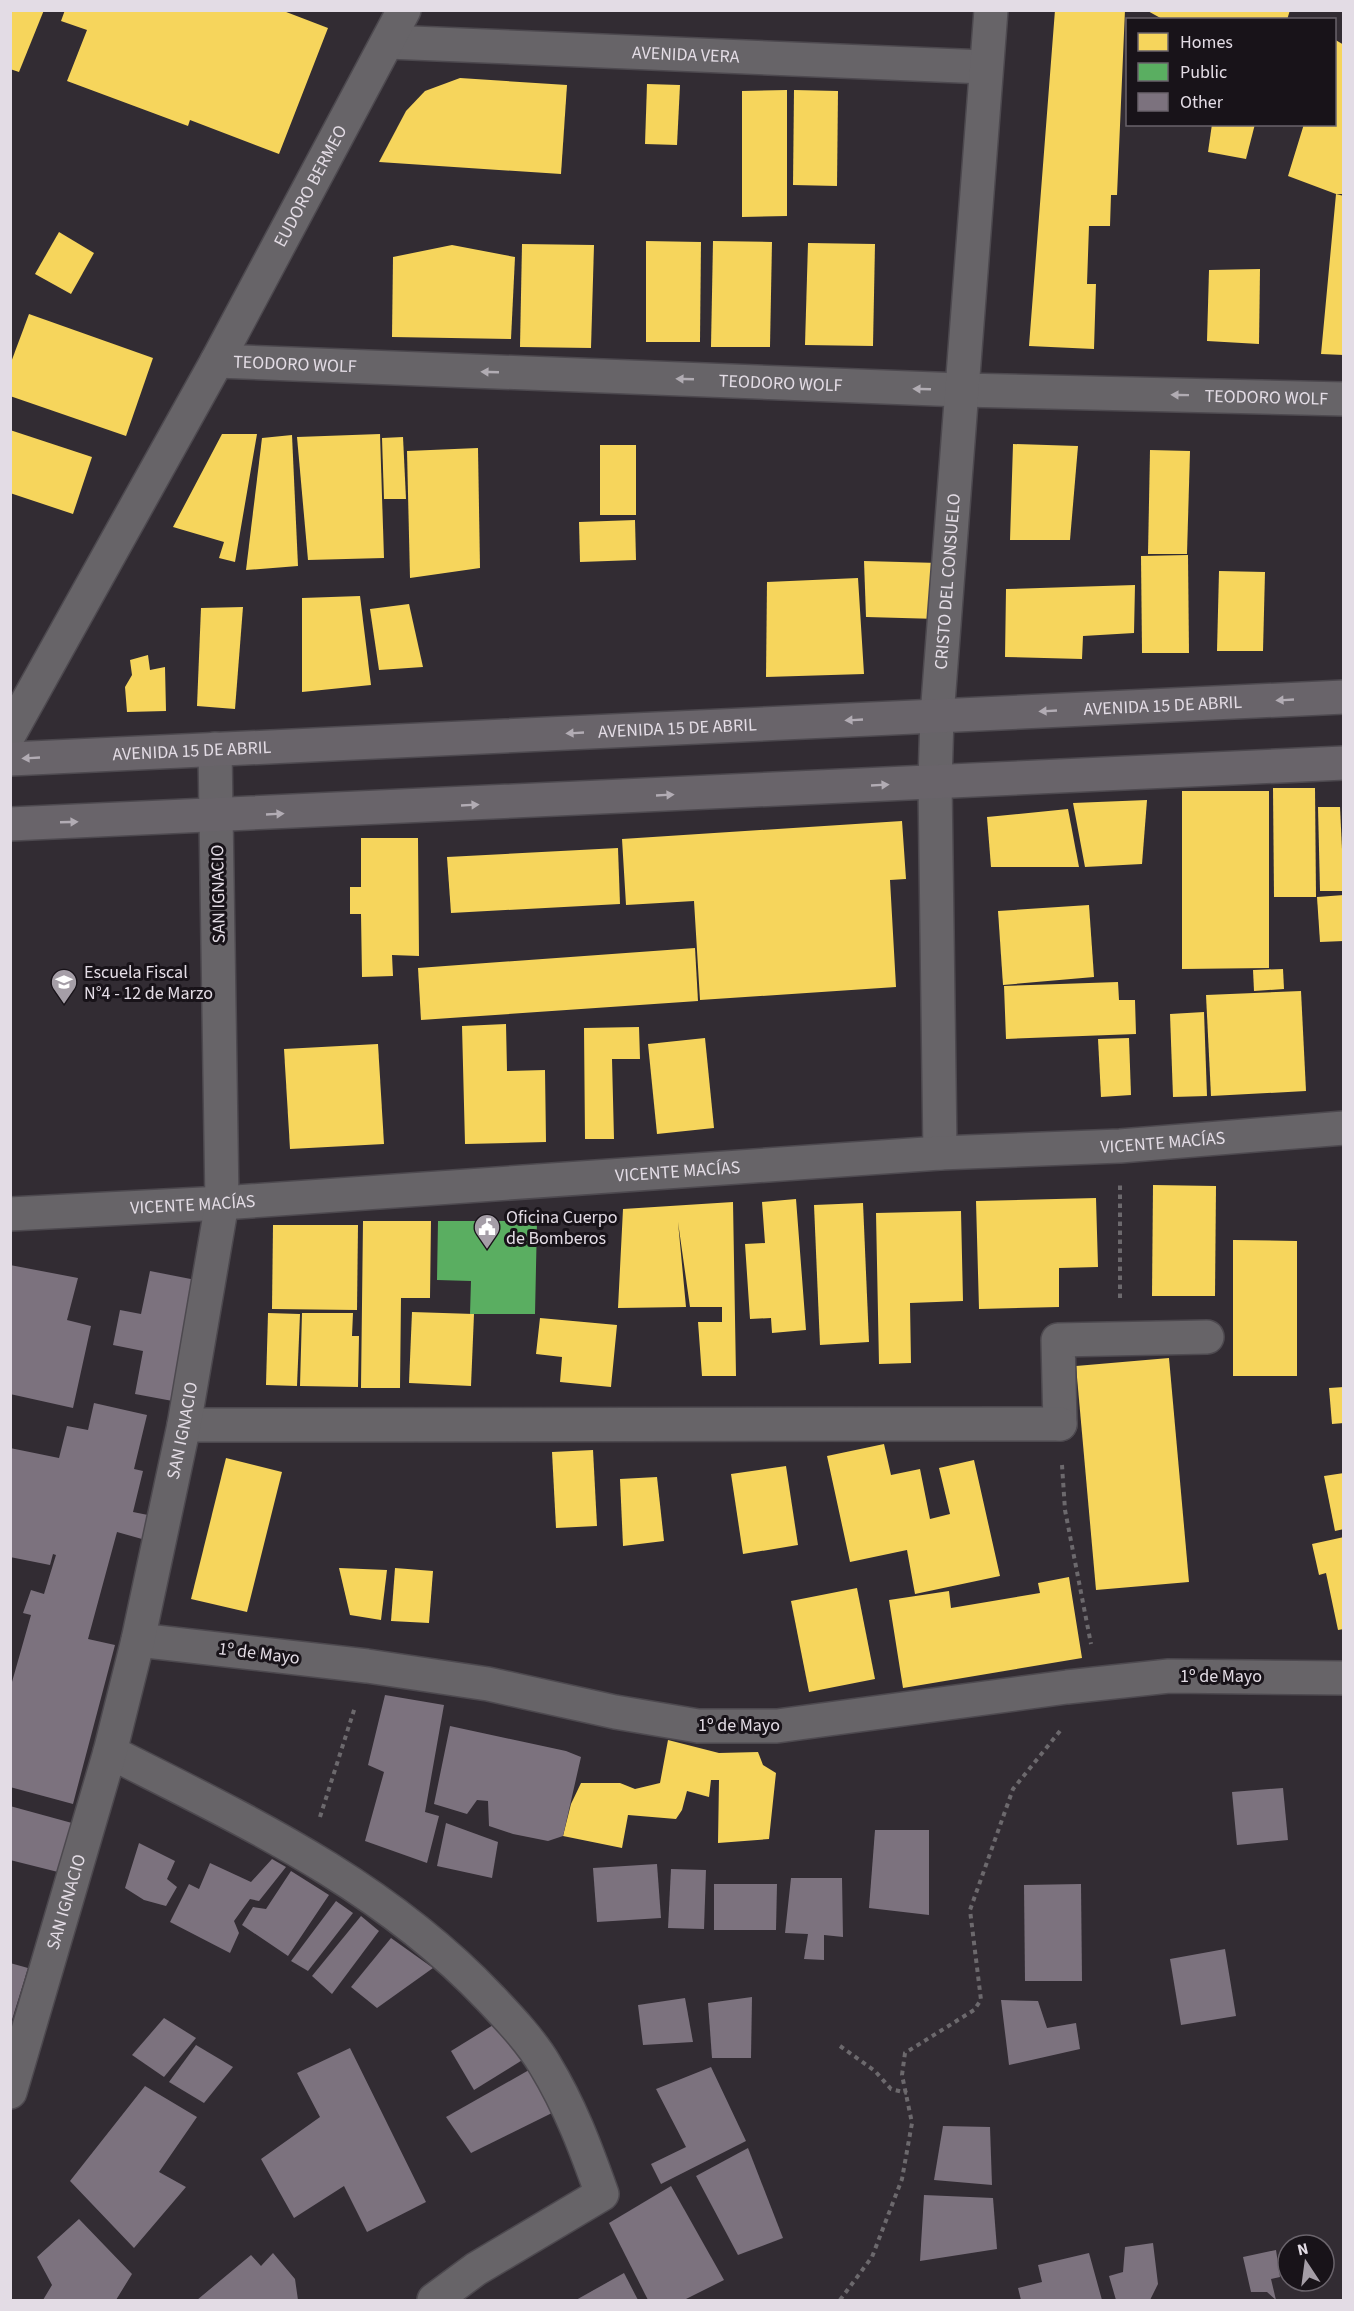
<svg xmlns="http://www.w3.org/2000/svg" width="1354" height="2311" font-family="'Source Sans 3',sans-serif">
	<rect width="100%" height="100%" fill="#322c33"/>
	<g fill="#f6d55c">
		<polygon points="10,10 44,10 19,72 10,69"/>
		<polygon points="65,10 281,10 328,28 279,154 190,120 188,126 67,81 87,30 61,21"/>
		<polygon points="1055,10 1125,10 1117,195 1111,195 1110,226 1089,226 1087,284 1096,284 1094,349 1029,346"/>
		<polygon points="1146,10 1290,10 1287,20 1164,20"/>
		<polygon points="1334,39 1344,45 1344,194 1336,194 1288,176 1304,124 1334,124"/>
		<polygon points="460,78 567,85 561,174 379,162 406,111 425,91"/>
		<polygon points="647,84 680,85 677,145 645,144"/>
		<polygon points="787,90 787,216 742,217 742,91"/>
		<polygon points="794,90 838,91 837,186 793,185"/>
		<polygon points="1212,124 1255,124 1246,159 1208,152"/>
		<polygon points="1336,194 1344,196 1344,355 1321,354"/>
		<polygon points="59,232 94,253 71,294 35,274"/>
		<polygon points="646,241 701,242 700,342 646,342"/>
		<polygon points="713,241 772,242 770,347 711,347"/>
		<polygon points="808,243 875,244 873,346 805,345"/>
		<polygon points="522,244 594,245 591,348 520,347"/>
		<polygon points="452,245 515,257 511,339 392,337 393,257"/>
		<polygon points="1260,269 1259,344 1207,341 1209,270"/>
		<polygon points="29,314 153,358 126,436 10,396 10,365"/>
		<polygon points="10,430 92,457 73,514 10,493"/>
		<polygon points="222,434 257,434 235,562 219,558 224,542 173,527"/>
		<polygon points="380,434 384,558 308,560 297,437"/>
		<polygon points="292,435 298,566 246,570 262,438"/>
		<polygon points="403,437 406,499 384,499 382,438"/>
		<polygon points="1013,444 1078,446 1070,540 1010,540"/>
		<rect x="600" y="445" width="36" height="70"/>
		<polygon points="478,448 480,568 410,578 407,451"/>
		<polygon points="1150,450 1190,451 1187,554 1148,554"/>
		<polygon points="635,520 636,560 580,562 579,522"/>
		<polygon points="1188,555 1189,653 1142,653 1141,556"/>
		<polygon points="864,561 939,563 938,619 866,617"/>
		<polygon points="1219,571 1265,572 1263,651 1217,651"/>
		<polygon points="858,578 864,674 766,677 767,582"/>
		<polygon points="1135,585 1134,633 1083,636 1082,659 1005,657 1006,589"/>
		<polygon points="360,596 371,685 302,692 302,598"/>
		<polygon points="409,604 423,667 379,670 370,609"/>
		<polygon points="243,607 235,709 197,706 201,608"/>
		<polygon points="148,655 150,670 165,667 166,711 127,712 125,687 132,675 130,660"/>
		<polygon points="1273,788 1315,788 1316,897 1274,897"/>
		<polygon points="1182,791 1269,791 1269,968 1182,969"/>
		<polygon points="1147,800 1142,864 1085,867 1073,803"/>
		<polygon points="1318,807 1340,807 1344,891 1320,891"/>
		<polygon points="1068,809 1079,867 991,867 987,817"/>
		<polygon points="902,821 906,879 890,880 896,987 700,1000 694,901 626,905 622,839"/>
		<polygon points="361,838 418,838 419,956 392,955 393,976 362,977 361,914 350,914 350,887 361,887"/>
		<polygon points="618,848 620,904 451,913 447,857"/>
		<polygon points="1344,895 1344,941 1320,942 1317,897"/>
		<polygon points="1089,905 1094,977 1003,985 998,911"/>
		<polygon points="695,948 698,1001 421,1020 418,968"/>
		<polygon points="1283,969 1284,989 1254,991 1253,970"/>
		<polygon points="1118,982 1119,1000 1135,1000 1136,1034 1006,1039 1004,986"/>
		<polygon points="1301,991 1306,1091 1211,1096 1206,995"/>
		<polygon points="1204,1012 1207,1096 1173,1097 1170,1014"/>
		<polygon points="506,1024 507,1071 545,1070 546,1142 465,1144 462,1026"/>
		<polygon points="639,1027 640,1059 612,1059 614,1139 585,1139 584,1028"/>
		<polygon points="705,1038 714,1128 657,1134 648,1044"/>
		<polygon points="1129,1038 1131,1095 1101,1097 1098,1039"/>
		<polygon points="378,1044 384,1144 290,1149 284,1049"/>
		<polygon points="1153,1185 1216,1186 1215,1296 1152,1296"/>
		<polygon points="1096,1198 1098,1267 1059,1268 1059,1307 979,1309 976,1201"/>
		<polygon points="796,1199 806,1330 772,1333 771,1318 750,1319 745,1244 765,1243 762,1202"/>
		<polygon points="733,1202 736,1376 702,1376 698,1322 722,1322 722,1307 690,1307 678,1222 686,1307 618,1308 623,1209"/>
		<polygon points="863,1203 869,1342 820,1345 814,1205"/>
		<polygon points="961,1211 963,1301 910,1303 911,1363 879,1364 876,1213"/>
		<polygon points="363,1221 431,1221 430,1298 401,1298 400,1388 361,1388"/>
		<polygon points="273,1225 358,1225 357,1310 272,1309"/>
		<polygon points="1233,1240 1297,1241 1297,1376 1233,1376"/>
		<polygon points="412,1312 474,1314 471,1386 409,1383"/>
		<polygon points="268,1313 300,1314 297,1386 266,1385"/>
		<polygon points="302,1313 353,1313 352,1336 359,1336 358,1387 300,1386"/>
		<polygon points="540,1318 617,1325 611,1387 560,1382 562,1357 536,1354"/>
		<polygon points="1169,1358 1189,1582 1096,1590 1076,1366"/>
		<polygon points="1344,1387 1344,1423 1332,1424 1329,1388"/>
		<polygon points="884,1444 891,1475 920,1469 930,1519 950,1514 939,1468 974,1460 1000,1576 915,1594 907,1550 850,1562 827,1456"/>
		<polygon points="593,1450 597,1526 556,1528 552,1452"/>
		<polygon points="226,1458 282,1472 247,1612 191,1599"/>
		<polygon points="786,1466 798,1545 743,1554 731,1474"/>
		<polygon points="1344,1473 1344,1529 1335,1531 1324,1476"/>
		<polygon points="657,1477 664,1541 623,1546 620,1479"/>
		<polygon points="1344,1537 1344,1629 1338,1630 1326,1573 1319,1575 1312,1544"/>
		<polygon points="339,1568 387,1570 381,1620 350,1615"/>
		<polygon points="395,1568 433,1571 429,1623 391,1621"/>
		<polygon points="1069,1577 1082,1658 903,1688 889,1600 949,1591 951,1608 1040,1593 1038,1583"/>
		<polygon points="857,1588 875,1679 809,1692 791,1601"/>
		<polygon points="668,1740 719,1753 758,1752 763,1765 776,1773 769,1839 718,1843 719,1780 711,1780 709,1797 687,1791 682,1810 676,1819 628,1815 622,1848 563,1836 571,1804 581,1783 620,1783 635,1789 660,1783"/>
	</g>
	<polygon fill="#5aae61" points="438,1221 537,1221 535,1314 470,1314 471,1281 437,1280"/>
	<g fill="#7c727e">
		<polygon points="10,1265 78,1278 67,1320 91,1326 73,1408 10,1394"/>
		<polygon points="150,1271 201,1281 178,1402 135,1394 143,1351 113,1345 120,1310 141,1314"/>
		<polygon points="94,1403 147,1415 134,1469 143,1471 133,1512 148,1515 142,1539 117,1532 88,1639 115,1645 73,1804 10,1787 10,1689 31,1615 23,1613 31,1590 44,1594 56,1555 53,1554 50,1565 10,1557 10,1448 59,1458 67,1426 88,1430"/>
		<polygon points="385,1695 444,1705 425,1812 439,1816 427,1863 365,1841 384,1772 368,1765"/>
		<polygon points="450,1726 566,1751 581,1757 563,1836 548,1841 513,1834 489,1826 488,1801 477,1800 467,1814 434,1804"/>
		<polygon points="1283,1788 1288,1840 1237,1845 1232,1792"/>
		<polygon points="10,1806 72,1823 58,1872 10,1860"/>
		<polygon points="446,1823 498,1842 492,1878 437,1866"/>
		<polygon points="875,1830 929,1830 929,1915 869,1908"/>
		<polygon points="139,1843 175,1861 167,1879 177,1887 166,1906 144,1900 125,1888"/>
		<polygon points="272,1859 286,1867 259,1901 250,1899 234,1921 239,1933 230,1953 170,1922 189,1884 199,1889 210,1863 251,1882"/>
		<polygon points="657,1864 661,1918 597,1922 593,1868"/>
		<polygon points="671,1869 706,1870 704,1929 668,1928"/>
		<polygon points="291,1871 329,1895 288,1956 242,1925 253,1907 266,1909"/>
		<polygon points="791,1878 842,1878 843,1937 824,1935 824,1960 804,1959 808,1934 785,1933"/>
		<polygon points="714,1884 777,1884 776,1930 714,1930"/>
		<polygon points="1081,1884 1082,1981 1025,1981 1024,1885"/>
		<polygon points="336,1901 353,1913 308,1971 291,1961"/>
		<polygon points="361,1916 379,1931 332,1994 312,1976"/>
		<polygon points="391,1938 433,1968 377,2008 351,1987"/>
		<polygon points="1225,1949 1236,2016 1181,2025 1170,1959"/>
		<polygon points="10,1963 28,1968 11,2023 10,2023"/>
		<polygon points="752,1997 751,2058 712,2058 708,2003"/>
		<polygon points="685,1998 693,2042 643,2045 638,2005"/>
		<polygon points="1001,2000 1038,2001 1047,2028 1076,2023 1080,2049 1009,2065"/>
		<polygon points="164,2018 196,2038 164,2077 132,2055"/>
		<polygon points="498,2022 524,2059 474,2090 451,2051"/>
		<polygon points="196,2045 233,2067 204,2103 169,2082"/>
		<polygon points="350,2048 426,2202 367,2232 344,2186 294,2218 261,2159 320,2117 297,2073"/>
		<polygon points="711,2067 746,2141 661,2184 651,2164 686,2147 656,2089"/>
		<polygon points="529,2070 554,2112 471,2153 446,2117"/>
		<polygon points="145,2086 197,2117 159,2172 186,2187 134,2248 70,2181"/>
		<polygon points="943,2126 990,2127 992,2185 934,2180"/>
		<polygon points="748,2148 783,2238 738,2255 696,2176"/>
		<polygon points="671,2186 724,2280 684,2300 648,2300 609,2223"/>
		<polygon points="924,2195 993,2198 997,2249 920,2261"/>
		<polygon points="79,2219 132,2274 116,2300 43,2300 52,2285 37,2257"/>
		<polygon points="1153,2243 1158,2284 1150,2300 1116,2300 1109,2276 1123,2272 1125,2247"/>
		<polygon points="1276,2250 1280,2277 1271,2279 1276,2300 1267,2292 1251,2292 1243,2257"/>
		<polygon points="273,2253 295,2279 298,2300 197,2300 251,2255 261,2266"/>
		<polygon points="1089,2253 1102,2300 1021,2300 1018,2288 1042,2282 1038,2265"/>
		<polygon points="624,2273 638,2300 576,2300"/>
	</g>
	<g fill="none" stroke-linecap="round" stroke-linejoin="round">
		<g stroke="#4d494f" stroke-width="36">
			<polyline id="pedestrian" points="1060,1424 1058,1340 1207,1337"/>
		</g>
		<g stroke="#4d494f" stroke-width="36">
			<g id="minor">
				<path id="s1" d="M388,42l597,25"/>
				<path id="s2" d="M217,361l744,29 383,9"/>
				<path id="s3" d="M10,733l207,-372 187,-351"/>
				<path id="s4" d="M940,1153l-5,-371 2,-66 54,-706"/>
				<path id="s5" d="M10,1214l212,-11 718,-50 180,-7 224,-18"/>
				<polyline points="184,1425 1060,1424"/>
				<polyline points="138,1640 367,1666 488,1684 615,1712 698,1726 777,1726 1067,1687 1169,1676 1344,1678"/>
				<path d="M110,1752c138,70 272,132 380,246 19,20 41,43 55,67 25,41 41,84 57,129l-126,75 -42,31"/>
				<path id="s6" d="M10,2092l100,-340 28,-112 46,-215 38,-222 -7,-454"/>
			</g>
		</g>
		<g stroke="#4d494f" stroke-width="36">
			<g id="primary">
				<path id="s7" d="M10,759l1334,-62"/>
				<polyline points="10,824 1344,763"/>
			</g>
		</g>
		<g stroke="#6c696d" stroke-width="4" stroke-dasharray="4.5 4.5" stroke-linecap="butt">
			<polyline points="1120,1298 1120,1185"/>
			<polyline points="1062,1465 1065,1510 1091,1644"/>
			<polyline points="320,1817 355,1707"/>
			<polyline points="840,2046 875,2071 891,2089 907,2093"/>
			<polyline points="840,2300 872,2257 902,2179 912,2123 902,2075 905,2053 974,2010 981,2000 970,1910 1013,1789 1060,1731"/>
		</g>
		<use href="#pedestrian" stroke="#676468" stroke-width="33"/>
		<use href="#minor" stroke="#676468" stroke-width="33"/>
		<use href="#primary" stroke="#69646a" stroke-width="33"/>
	</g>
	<defs><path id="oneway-solid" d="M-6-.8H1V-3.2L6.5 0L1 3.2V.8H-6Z" transform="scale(1.5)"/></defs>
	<g fill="#b1acb3">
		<use href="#oneway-solid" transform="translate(490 372) rotate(-178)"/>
		<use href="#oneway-solid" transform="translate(685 379) rotate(-178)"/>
		<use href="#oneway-solid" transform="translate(922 389) rotate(-178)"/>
		<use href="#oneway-solid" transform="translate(1180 395) rotate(-179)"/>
	</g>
	<g fill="#b2acb4">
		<use href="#oneway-solid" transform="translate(1285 700) rotate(177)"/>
		<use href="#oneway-solid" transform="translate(1048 711) rotate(177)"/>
		<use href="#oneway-solid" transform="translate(854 720) rotate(177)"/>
		<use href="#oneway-solid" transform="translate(575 733) rotate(177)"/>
		<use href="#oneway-solid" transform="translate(31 758) rotate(177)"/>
		<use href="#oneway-solid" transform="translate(880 785) rotate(-3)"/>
		<use href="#oneway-solid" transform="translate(665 795) rotate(-3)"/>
		<use href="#oneway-solid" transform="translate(470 805) rotate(-3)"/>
		<use href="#oneway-solid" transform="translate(275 814) rotate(-3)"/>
		<use href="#oneway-solid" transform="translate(69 822) rotate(-2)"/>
	</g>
	<defs>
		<g id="school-pin" transform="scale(1.35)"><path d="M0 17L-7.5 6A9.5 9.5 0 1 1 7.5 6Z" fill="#a59ea7" stroke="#181319"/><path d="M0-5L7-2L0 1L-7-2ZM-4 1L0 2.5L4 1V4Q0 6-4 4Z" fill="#fff"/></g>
		<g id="civic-pin" transform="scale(1.35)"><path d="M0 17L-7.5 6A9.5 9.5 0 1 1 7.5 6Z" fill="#a59ea7" stroke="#181319"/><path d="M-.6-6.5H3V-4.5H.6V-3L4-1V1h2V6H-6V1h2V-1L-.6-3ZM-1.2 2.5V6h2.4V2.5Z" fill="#fff"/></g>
	</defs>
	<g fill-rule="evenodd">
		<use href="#school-pin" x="64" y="982"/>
		<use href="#civic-pin" x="487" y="1227"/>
	</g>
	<g text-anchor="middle" stroke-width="6" stroke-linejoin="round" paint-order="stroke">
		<g font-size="18" fill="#e3dce5" stroke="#181319">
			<text dy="6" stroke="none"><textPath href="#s1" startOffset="298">AVENIDA VERA</textPath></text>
			<text dy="6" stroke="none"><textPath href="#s3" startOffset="624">EUDORO BERMEO</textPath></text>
			<text dy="6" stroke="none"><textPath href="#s2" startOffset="78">TEODORO WOLF</textPath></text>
			<text dy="6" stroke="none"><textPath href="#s2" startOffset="564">TEODORO WOLF</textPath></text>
			<text dy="6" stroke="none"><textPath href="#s2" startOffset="1050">TEODORO WOLF</textPath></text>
			<text dy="6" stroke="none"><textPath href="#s4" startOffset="572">CRISTO DEL CONSUELO</textPath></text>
			<text dy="6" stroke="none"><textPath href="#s7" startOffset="1154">AVENIDA 15 DE ABRIL</textPath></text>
			<text dy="6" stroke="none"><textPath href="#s7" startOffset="668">AVENIDA 15 DE ABRIL</textPath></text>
			<text dy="6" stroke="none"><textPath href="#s7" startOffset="182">AVENIDA 15 DE ABRIL</textPath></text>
			<text transform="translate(218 894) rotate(-91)" y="6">SAN IGNACIO</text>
			<text dy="6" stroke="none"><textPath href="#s5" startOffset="1155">VICENTE MACÍAS</textPath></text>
			<text dy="6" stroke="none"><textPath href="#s5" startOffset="669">VICENTE MACÍAS</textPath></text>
			<text dy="6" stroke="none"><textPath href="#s5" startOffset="183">VICENTE MACÍAS</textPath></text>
			<text dy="6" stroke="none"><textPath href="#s6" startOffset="684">SAN IGNACIO</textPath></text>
			<text transform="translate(259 1653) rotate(7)" y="6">1º de Mayo</text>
			<text x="1221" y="1682">1º de Mayo</text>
			<text x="739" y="1731">1º de Mayo</text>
			<text dy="6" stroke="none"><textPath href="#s6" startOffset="198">SAN IGNACIO</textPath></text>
		</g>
		<g font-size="18" fill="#e3dce5" stroke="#181319" text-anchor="start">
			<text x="84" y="978">Escuela Fiscal<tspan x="84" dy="21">N°4 - 12 de Marzo</tspan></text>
			<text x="506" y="1223">Oficina Cuerpo<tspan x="506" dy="21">de Bomberos</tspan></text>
		</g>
	</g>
	<rect width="1354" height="2311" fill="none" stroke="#e3dce5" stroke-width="24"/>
	<rect x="1126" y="18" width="210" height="108" fill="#181319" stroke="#69636b" stroke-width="1.5"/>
	<rect x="1138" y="33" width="30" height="18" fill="#f6d55c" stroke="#69636b" stroke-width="1.5"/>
	<text x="1180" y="48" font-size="18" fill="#e3dce5">Homes</text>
	<rect x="1138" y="63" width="30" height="18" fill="#5aae61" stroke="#69636b" stroke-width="1.5"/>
	<text x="1180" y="78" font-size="18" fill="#e3dce5">Public</text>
	<rect x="1138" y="93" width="30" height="18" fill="#7c727e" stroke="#69636b" stroke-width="1.5"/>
	<text x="1180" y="108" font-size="18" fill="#e3dce5">Other</text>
	<g transform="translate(1306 2263) rotate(347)"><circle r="28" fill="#181319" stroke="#69636b" stroke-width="1.5"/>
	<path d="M0-4.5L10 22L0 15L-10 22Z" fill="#a59ea7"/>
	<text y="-9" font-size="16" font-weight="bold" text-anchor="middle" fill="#e3dce5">N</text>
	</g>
</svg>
